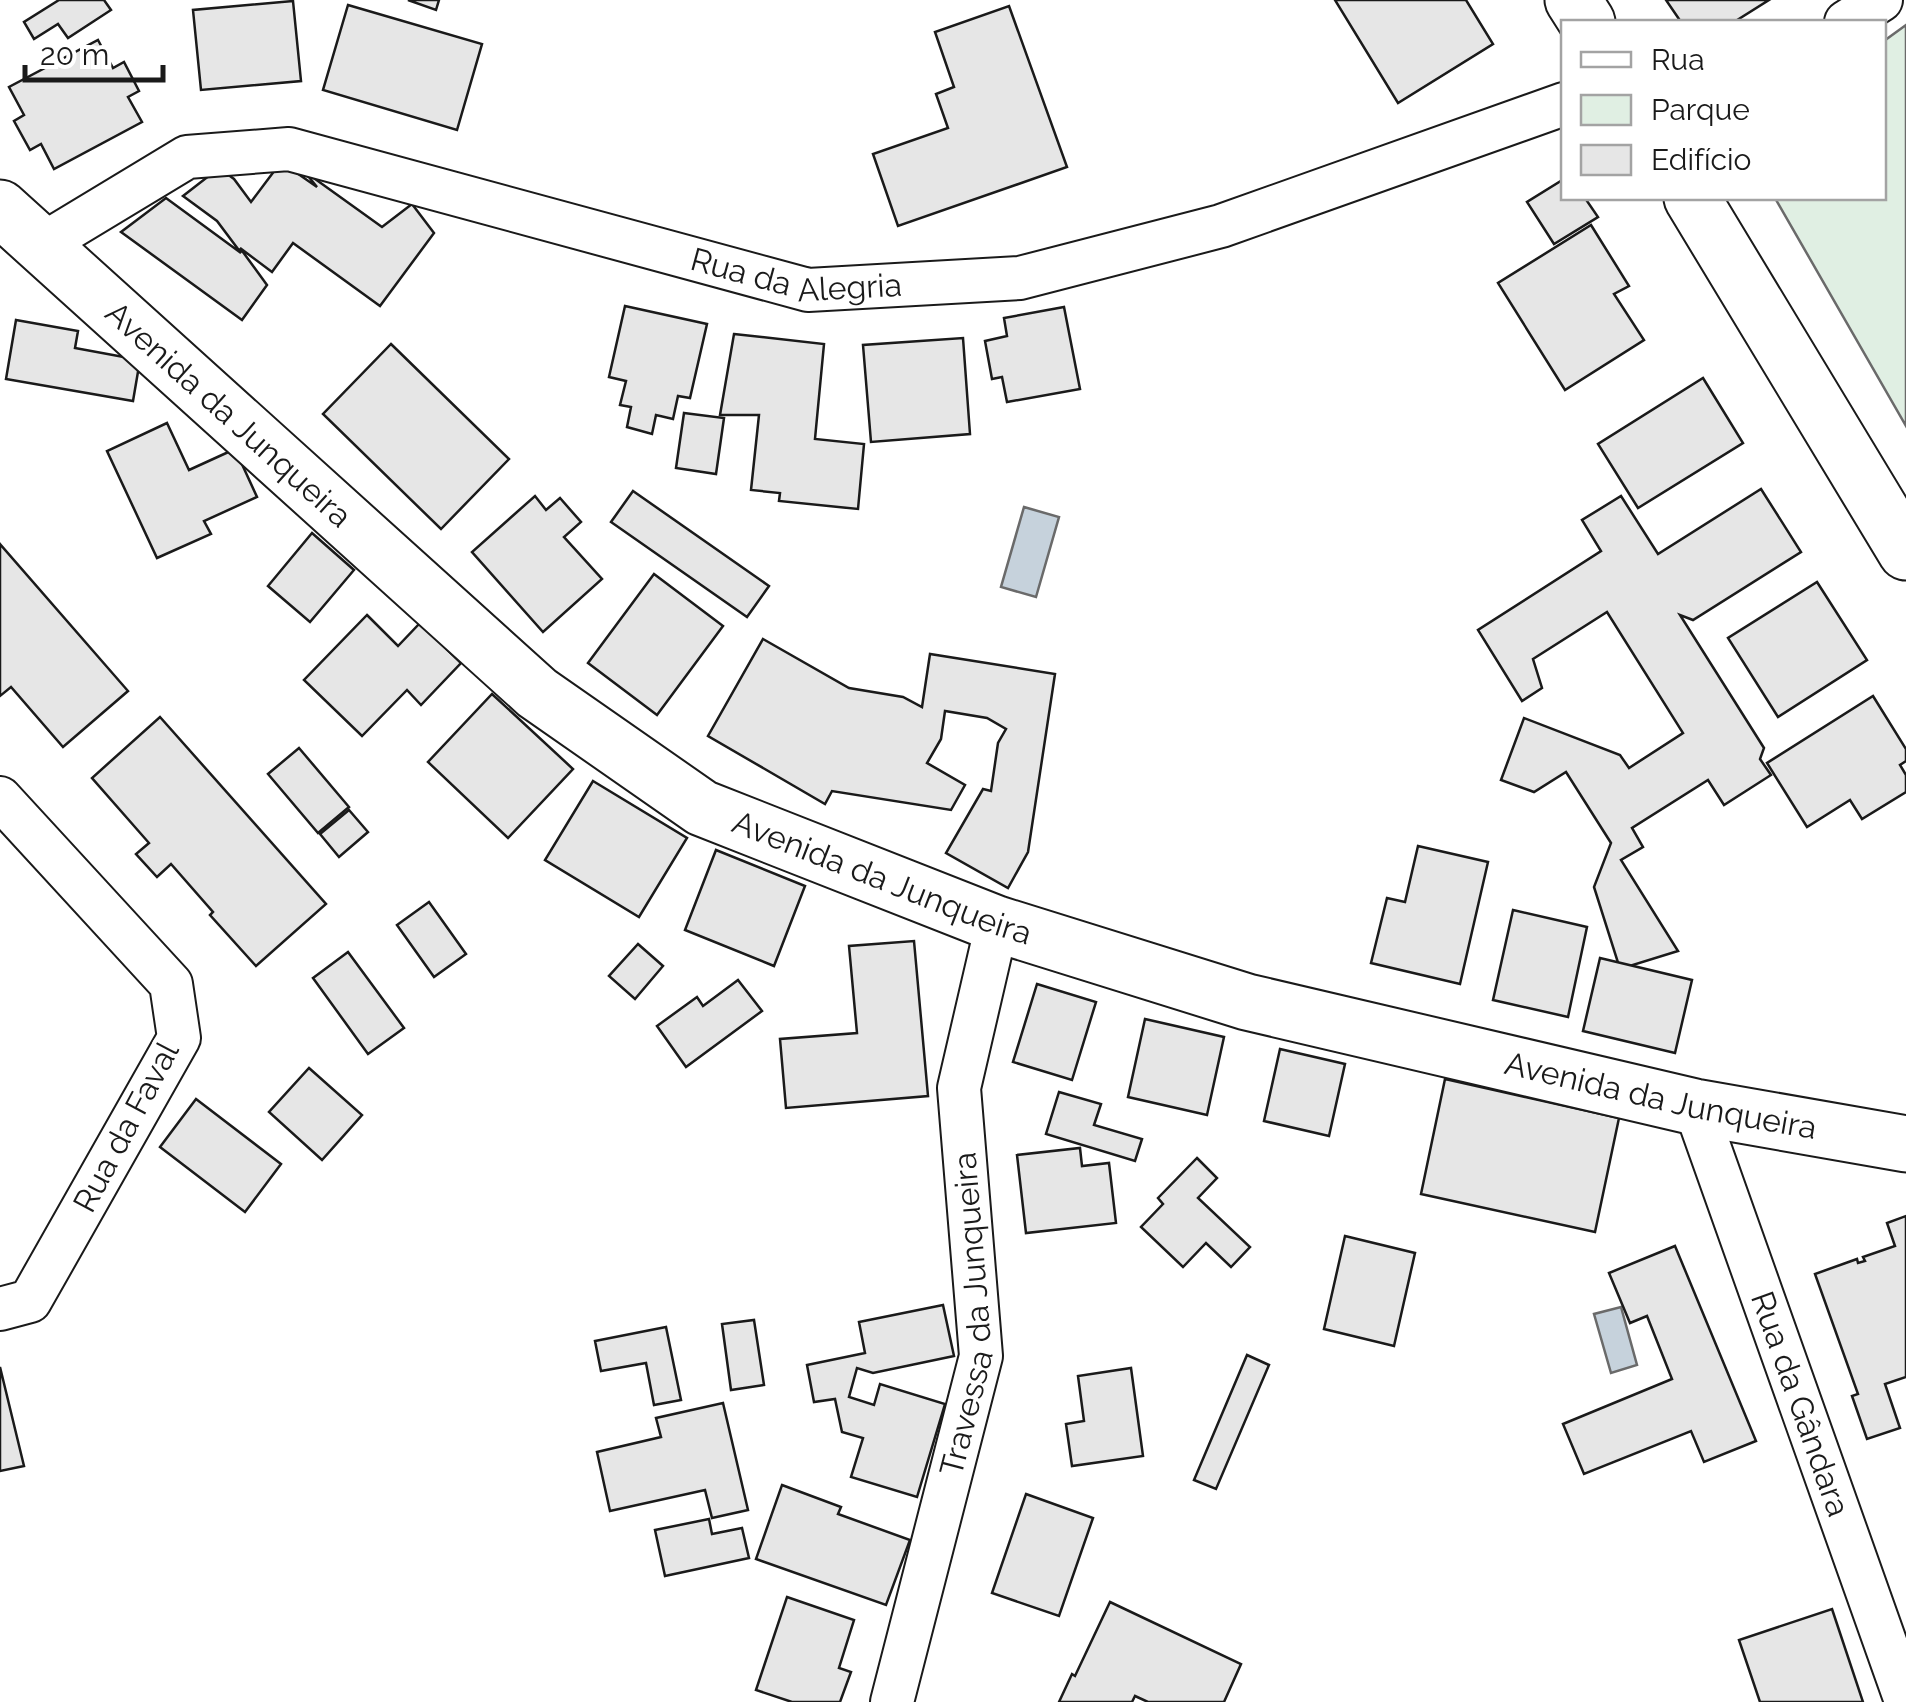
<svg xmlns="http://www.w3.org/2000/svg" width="1906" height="1702" font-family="Raleway,sans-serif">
	<rect width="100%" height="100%" fill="#fff"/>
	<polygon fill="#e0efe3" stroke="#6a6a6a" stroke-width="2.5" points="1906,25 1906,426 1775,198 1884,198 1884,41"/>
	<g fill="#c6d2dc" stroke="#6a6a6a" stroke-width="2.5">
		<polygon points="1024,507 1059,517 1036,597 1001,587"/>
		<polygon points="1621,1307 1637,1365 1611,1373 1594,1314"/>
	</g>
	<g fill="#e6e6e6" stroke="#1a1a1a" stroke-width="2.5">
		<polygon points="59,0 104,0 111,10 68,38 58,24 34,39 24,22"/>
		<polygon points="408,0 439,0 436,10"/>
		<polygon points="1335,0 1466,0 1493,44 1398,103"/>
		<polygon points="1666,0 1769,0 1734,22 1681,22"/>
		<polygon points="293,1 301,81 201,90 193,10"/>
		<polygon points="348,5 482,44 457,130 323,90"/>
		<polygon points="1009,6 1067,167 898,226 873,154 948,128 936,94 954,87 935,32"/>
		<polygon points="98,40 113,68 124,62 139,91 128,97 142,122 54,169 41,144 30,150 14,121 24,115 9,87"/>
		<polygon points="281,162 317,187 304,171 382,227 412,204 434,233 380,306 293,243 272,272 240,248 267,285 242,320 121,232 166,198 241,253 217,221 183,196 219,168 234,179 251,202"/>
		<polygon points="1564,179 1564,198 1585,198 1598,217 1554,244 1527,202"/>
		<polygon points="1591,225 1629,286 1614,294 1644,340 1565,390 1498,283"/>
		<polygon points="625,306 707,324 690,398 678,396 673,419 656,415 652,434 627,427 631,407 620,405 626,381 609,377"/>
		<polygon points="1064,307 1080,389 1007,402 1002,377 992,379 985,341 1007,336 1004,318"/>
		<polygon points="16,320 78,331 75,348 140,360 133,401 6,379"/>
		<polygon points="734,334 824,344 815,439 864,444 858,509 779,501 780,493 751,490 759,415 720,415"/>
		<polygon points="963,338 970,434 871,442 863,345"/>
		<polygon points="391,344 509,459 441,529 323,414"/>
		<polygon points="1703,378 1743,443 1638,508 1598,444"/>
		<polygon points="684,413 724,418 716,474 676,468"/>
		<polygon points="167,423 189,470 235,449 257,497 204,521 211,534 157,558 107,451"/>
		<polygon points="1761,489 1801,552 1693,620 1680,615 1764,748 1760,759 1771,775 1724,805 1708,780 1632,828 1643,847 1621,860 1678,951 1620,969 1594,887 1611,843 1566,772 1534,792 1501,780 1524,718 1620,755 1629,768 1683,733 1607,612 1533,659 1542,688 1522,701 1478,630 1601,551 1582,520 1621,496 1658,554"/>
		<polygon points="633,491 769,586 747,617 611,522"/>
		<polygon points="535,496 546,510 560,498 581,522 564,537 602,579 543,632 472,552"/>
		<polygon points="312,533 354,570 310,622 268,586"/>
		<polygon points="0,544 128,691 63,747 11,687 0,696"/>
		<polygon points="654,574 723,626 657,715 588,663"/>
		<polygon points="1817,582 1867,660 1778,717 1728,638"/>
		<polygon points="367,615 398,646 420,623 461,663 421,705 407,690 362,736 304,680"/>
		<polygon points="763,639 849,688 903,697 922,707 930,654 1055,674 1028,852 1008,888 946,853 983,789 991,791 998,743 1006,729 987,718 945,711 941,739 927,763 965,785 951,810 832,791 825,804 708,736"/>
		<polygon points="492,694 573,769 508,838 428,762"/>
		<polygon points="1873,696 1906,749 1906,761 1900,765 1906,775 1906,792 1862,819 1850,800 1807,827 1767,763"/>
		<polygon points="160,717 326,904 256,966 210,915 213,912 171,864 157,877 136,854 149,843 92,778"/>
		<polygon points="299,748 349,807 318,833 268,774"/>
		<polygon points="593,781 687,838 639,917 545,860"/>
		<polygon points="349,810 368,832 339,857 320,834"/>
		<polygon points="1418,846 1488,862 1460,984 1371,963 1387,898 1405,902"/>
		<polygon points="716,850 805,886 774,966 685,930"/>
		<polygon points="429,902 466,954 434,977 397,925"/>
		<polygon points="1513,910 1587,927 1568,1017 1493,1000"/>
		<polygon points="914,941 928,1096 786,1108 780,1039 857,1033 849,946"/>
		<polygon points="638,944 663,966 635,999 609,976"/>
		<polygon points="348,952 404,1028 368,1054 313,978"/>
		<polygon points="1600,958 1692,980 1675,1053 1583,1031"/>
		<polygon points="738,980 762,1011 686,1067 657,1026 697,997 703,1006"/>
		<polygon points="1037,984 1096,1002 1072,1080 1013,1062"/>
		<polygon points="1145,1019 1224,1037 1207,1115 1128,1097"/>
		<polygon points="1280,1049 1345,1064 1329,1136 1264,1121"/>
		<polygon points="309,1068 362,1115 322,1160 269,1112"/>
		<polygon points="1445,1079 1619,1118 1595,1232 1421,1194"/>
		<polygon points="1059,1092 1101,1104 1094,1125 1142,1139 1135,1161 1046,1134"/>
		<polygon points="196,1099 281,1164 245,1212 160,1147"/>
		<polygon points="1080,1148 1082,1166 1109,1163 1116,1223 1026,1233 1017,1155"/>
		<polygon points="1197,1158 1217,1178 1198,1198 1250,1247 1231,1267 1206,1243 1183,1267 1141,1227 1163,1204 1158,1198"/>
		<polygon points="1906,1216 1906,1377 1885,1384 1900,1428 1867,1439 1852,1396 1858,1394 1815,1274 1857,1259 1858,1263 1865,1261 1863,1257 1895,1246 1887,1223"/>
		<polygon points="1345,1236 1415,1253 1394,1346 1324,1329"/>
		<polygon points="1675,1246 1756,1441 1704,1462 1691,1431 1584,1474 1563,1424 1672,1379 1647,1316 1630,1323 1609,1273"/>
		<polygon points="943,1305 954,1356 873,1373 857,1368 849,1397 874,1405 880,1384 945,1404 917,1497 851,1477 863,1438 842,1432 835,1399 814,1402 807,1365 865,1353 859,1322"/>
		<polygon points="754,1320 764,1385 731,1390 722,1324"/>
		<polygon points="666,1327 681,1400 654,1405 646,1363 601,1371 595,1341"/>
		<polygon points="1247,1355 1269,1365 1216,1489 1194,1480"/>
		<polygon points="0,1367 24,1466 0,1471"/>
		<polygon points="1131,1368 1143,1456 1072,1466 1066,1424 1084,1421 1078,1376"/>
		<polygon points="723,1403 748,1510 712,1518 705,1490 610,1511 597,1452 661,1437 656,1418"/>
		<polygon points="782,1485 841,1507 838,1514 910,1540 886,1605 756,1559"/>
		<polygon points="1026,1494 1093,1518 1059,1616 992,1593"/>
		<polygon points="709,1519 712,1534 742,1528 749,1558 665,1576 655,1530"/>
		<polygon points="787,1597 854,1620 839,1668 851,1672 840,1702 792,1702 756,1690"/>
		<polygon points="1110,1602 1241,1664 1224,1702 1148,1702 1135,1696 1132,1702 1059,1702 1072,1674 1075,1676"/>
		<polygon points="1832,1609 1863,1702 1760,1702 1739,1640"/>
	</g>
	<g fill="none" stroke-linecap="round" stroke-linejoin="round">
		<g stroke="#1a1a1a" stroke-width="46">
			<g id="street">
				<polyline points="1846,22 1881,0"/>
				<path id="s1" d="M43,244l144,-87 102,-8 519,141 212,-12 201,-52 343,-122"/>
				<polyline points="0,798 171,984 179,1038 30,1301 0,1309"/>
				<path id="s2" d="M1695,1107l211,594"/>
				<path id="s3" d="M892,1702l89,-346 -22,-268 38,-164"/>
			</g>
		</g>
		<g stroke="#1a1a1a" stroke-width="59">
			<g id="secondary">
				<polyline points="1573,0 1587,22"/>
				<polyline points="1692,198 1906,552"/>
				<path id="s4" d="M0,208l537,485 165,115 295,116 250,78 448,105 211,37"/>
			</g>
		</g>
		<use href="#street" stroke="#fff" stroke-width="42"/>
		<use href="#secondary" stroke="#fff" stroke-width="55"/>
	</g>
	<g text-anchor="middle" stroke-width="8" stroke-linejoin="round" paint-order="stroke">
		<g font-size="32" fill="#1a1a1a" stroke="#fff">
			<text dy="11" stroke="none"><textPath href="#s1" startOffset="795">Rua da Alegria</textPath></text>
			<text dy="11" stroke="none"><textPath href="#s4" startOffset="308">Avenida da Junqueira</textPath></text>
			<text dy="11" stroke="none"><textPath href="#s4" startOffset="1118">Avenida da Junqueira</textPath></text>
			<text dy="11" stroke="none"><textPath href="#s4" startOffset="1928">Avenida da Junqueira</textPath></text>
			<text transform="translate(126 1127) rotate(-62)" y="11">Rua da Faval</text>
			<text dy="11" stroke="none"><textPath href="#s3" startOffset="398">Travessa da Junqueira</textPath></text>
			<text dy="11" stroke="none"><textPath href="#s2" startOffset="315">Rua da Gândara</textPath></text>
		</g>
	</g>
	<rect x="1561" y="20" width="325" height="180" fill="#ffffff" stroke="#a3a3a3" stroke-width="2.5"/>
	<rect x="1581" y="52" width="50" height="15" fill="#ffffff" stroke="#a3a3a3" stroke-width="2.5"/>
	<text x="1651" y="70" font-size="30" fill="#1a1a1a">Rua</text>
	<rect x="1581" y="95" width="50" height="30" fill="#e0efe3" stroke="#a3a3a3" stroke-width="2.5"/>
	<text x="1651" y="120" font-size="30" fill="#1a1a1a">Parque</text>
	<rect x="1581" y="145" width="50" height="30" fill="#e6e6e6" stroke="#a3a3a3" stroke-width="2.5"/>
	<text x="1651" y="170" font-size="30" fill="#1a1a1a">Edifício</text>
	<path d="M25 65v15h138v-15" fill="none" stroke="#1a1a1a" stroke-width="5"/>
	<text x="40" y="65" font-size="30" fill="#1a1a1a" stroke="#ffffff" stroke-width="8" paint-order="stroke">20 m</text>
</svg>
